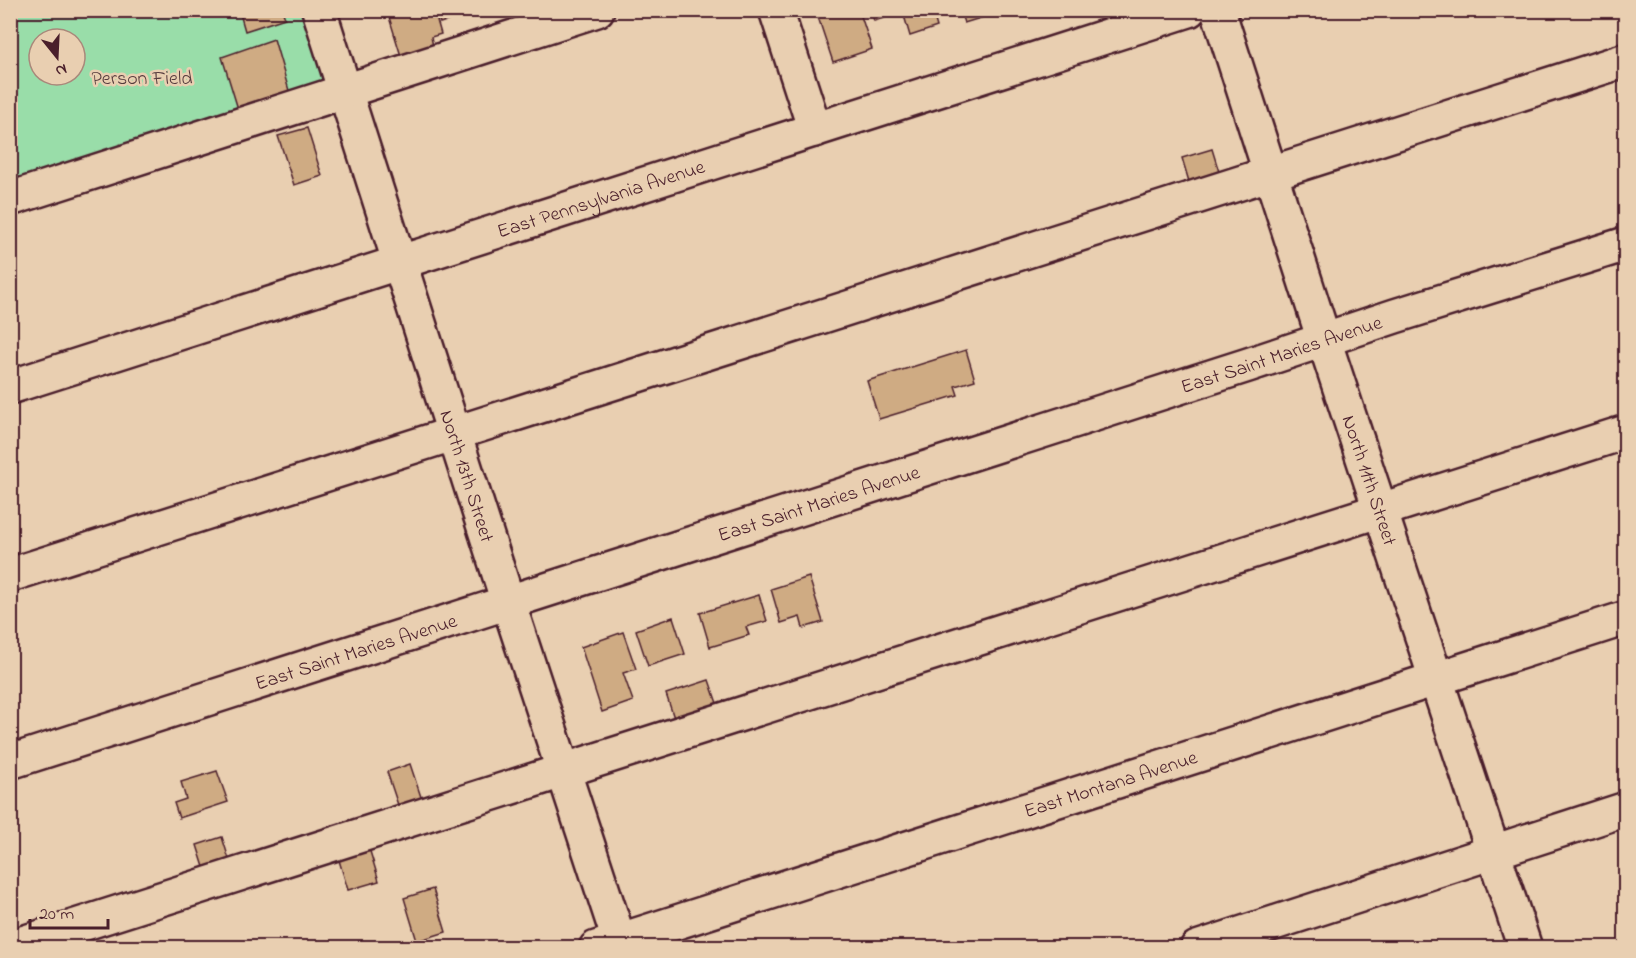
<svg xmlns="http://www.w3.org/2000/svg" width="1636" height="958" font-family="'Indie Flower',sans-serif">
	<rect width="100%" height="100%" fill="#e9cfb1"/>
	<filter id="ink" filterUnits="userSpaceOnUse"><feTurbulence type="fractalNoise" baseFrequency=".0167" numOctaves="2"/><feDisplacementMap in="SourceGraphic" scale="12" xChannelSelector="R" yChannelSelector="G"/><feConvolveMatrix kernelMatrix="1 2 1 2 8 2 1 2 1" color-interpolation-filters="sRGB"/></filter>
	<g filter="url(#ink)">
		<path fill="#99dda9" stroke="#727e6a" stroke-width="1.5" fill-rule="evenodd" d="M10,11h294l25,76 -318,103zM39,39h36v36h-36z"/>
		<g fill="#cfab83" stroke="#4a1f2b" stroke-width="1.5">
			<polygon points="239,10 282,10 285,18 245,31"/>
			<polygon points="408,10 434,10 441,34 431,37 433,46 401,56 389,17"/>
			<polygon points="436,10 464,10 466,15 440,23"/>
			<polygon points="828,10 859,10 872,49 833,62 817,14"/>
			<polygon points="871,10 932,10 937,27 910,36 903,12 874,21"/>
			<polygon points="960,10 996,10 997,13 964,23"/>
			<polygon points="274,39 290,94 238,109 222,57"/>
			<polygon points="307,128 322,176 294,185 278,136"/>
			<polygon points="1212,149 1220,175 1190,185 1182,158"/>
			<polygon points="966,350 975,380 955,386 958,395 879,419 867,381"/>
			<polygon points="809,577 823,622 803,628 800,617 781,623 771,589"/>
			<polygon points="759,595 767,621 746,627 749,635 710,647 700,613"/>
			<polygon points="673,617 685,654 648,666 636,630"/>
			<polygon points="623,632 636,669 623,673 633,701 602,712 581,647"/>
			<polygon points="709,680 719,709 676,724 666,694"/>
			<polygon points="410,764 423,803 400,811 387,772"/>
			<polygon points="217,771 228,802 179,818 174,803 186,799 181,782"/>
			<polygon points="222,837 229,859 204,867 197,845"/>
			<polygon points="369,848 379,881 348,890 338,857"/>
			<polygon points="433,889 446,932 417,941 404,898"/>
		</g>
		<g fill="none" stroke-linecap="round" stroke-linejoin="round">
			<g stroke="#4a1f2b" stroke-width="38">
				<g id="minor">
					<path id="s1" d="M319,10l189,592 111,338"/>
					<polyline points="776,10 815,130"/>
					<path id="s2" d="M1218,10l106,330 201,608"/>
					<polyline points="10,199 597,10"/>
					<path id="s3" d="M10,387l1179,-377"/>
					<polyline points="10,575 1626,60"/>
					<path id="s4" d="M10,762l1238,-397 147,-49 231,-72"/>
					<polyline points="10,947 1626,432"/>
					<path id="s5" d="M596,948l1030,-330"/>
					<polyline points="1197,948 1626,809"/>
				</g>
			</g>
			<use href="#minor" stroke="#e9cfb1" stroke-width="33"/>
		</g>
	</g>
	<g text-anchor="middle" stroke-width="5" stroke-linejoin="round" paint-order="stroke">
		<g font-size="20" fill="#563c3e" stroke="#e9cfb1">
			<text x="142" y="84">Person Field</text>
		</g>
		<g font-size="20" fill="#4a1f2b" stroke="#e9cfb1">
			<text dy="7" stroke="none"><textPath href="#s3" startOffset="620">East Pennsylvania Avenue</textPath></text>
			<text dy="7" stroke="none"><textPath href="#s4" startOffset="1335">East Saint Maries Avenue</textPath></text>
			<text dy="7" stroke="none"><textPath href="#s1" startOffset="489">North 13th Street</textPath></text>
			<text dy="7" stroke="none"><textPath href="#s2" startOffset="494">North 11th Street</textPath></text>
			<text dy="7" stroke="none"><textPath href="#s4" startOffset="849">East Saint Maries Avenue</textPath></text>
			<text dy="7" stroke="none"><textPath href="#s4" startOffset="363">East Saint Maries Avenue</textPath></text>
			<text dy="7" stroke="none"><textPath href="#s5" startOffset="540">East Montana Avenue</textPath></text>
		</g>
	</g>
	<rect width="1636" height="958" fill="none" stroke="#e9cfb1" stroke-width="36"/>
	<rect x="18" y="18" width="1600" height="922" fill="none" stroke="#4a1f2b" stroke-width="2" filter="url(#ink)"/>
	<g transform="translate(57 57) rotate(162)"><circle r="28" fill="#e9cfb1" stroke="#a9897b" stroke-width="1.5"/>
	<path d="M0-4.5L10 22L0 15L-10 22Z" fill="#4a1f2b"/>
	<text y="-9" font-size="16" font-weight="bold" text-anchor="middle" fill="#4a1f2b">N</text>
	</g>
	<path d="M30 919v9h78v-9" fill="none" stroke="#4a1f2b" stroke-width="3"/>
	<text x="39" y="919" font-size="18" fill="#4a1f2b" stroke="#e9cfb1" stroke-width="4.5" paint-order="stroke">20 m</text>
</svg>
